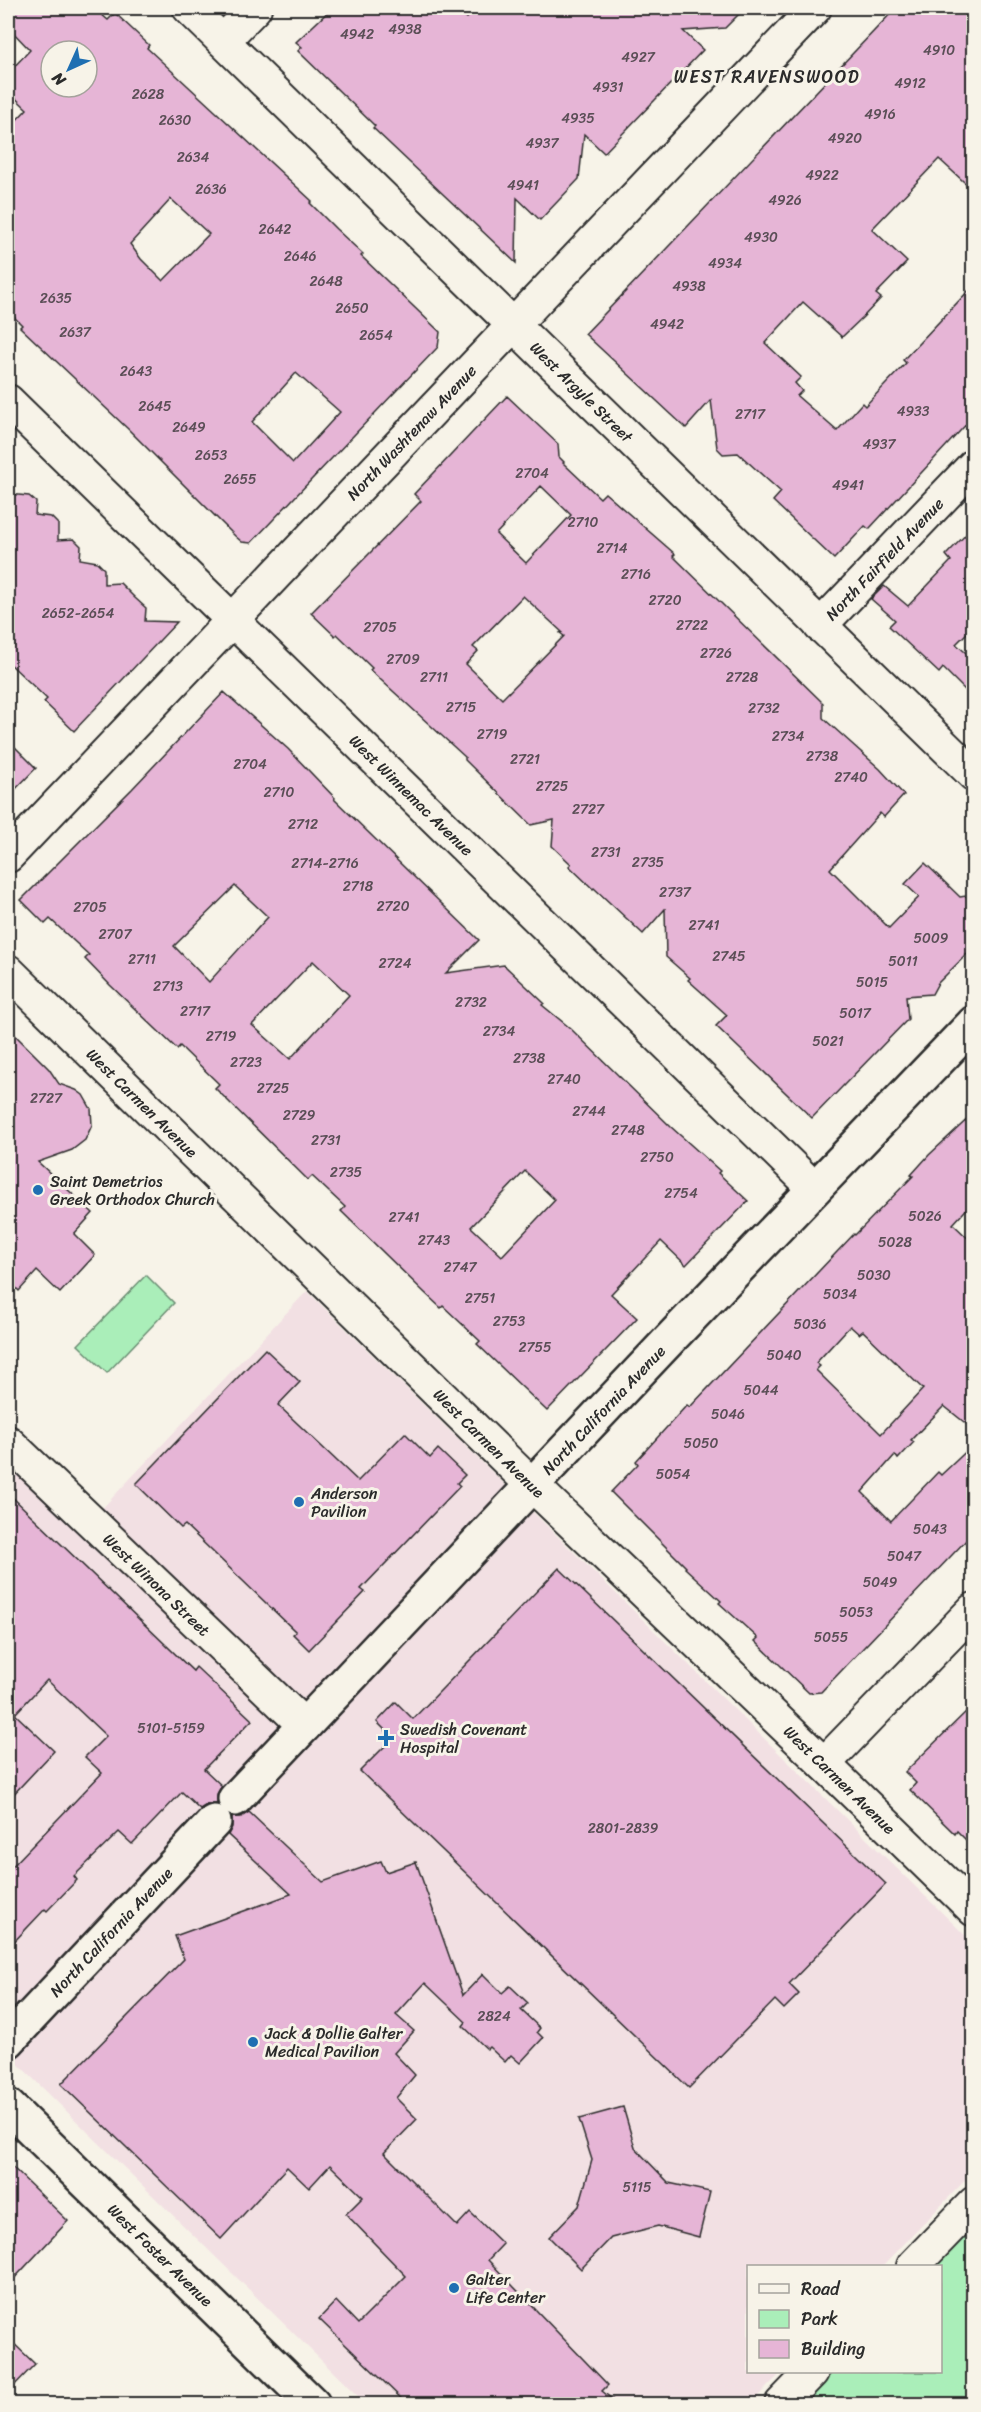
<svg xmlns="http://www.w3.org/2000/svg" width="981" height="2412" font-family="Sriracha,sans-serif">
	<rect width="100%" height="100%" fill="#f7f3e8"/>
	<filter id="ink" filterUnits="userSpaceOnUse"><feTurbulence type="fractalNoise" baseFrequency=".0167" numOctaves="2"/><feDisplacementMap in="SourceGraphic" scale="12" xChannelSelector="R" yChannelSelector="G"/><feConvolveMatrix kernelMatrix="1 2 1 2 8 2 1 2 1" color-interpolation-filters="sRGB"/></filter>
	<g filter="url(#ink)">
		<polygon fill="#f2e0e3" points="307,1291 973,1943 973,2172 883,2266 748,2266 748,2372 782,2372 750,2404 366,2404 8,2054 8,1463 80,1532"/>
		<g fill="#aaeeb9" stroke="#6a8c72" stroke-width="1.5">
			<polygon points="146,1275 174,1303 107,1373 78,1345"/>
			<polygon points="973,2225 973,2404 802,2404 833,2372 940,2372 940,2266 934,2266"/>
		</g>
		<g fill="#e6b5d6" stroke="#2b2b2b" stroke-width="1.5" fill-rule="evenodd">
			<path d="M8,8h86l14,12 7,-7 34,32 -2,3 165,153 -2,2 26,26 27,25 -2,2 79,76 -2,15 -187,196 -9,-1 -7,-6 -107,-107 -108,-102 2,-2 -14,-14v-182l19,-20 -19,-18v-18l22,-23 -22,-23zM51,51h36v36h-36zM171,199l38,35 -46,47 -22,-22 -11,-15zM296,373l44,39 -47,51 -41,-41z"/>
			<polygon points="332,8 455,8 467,18 477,8 745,8 725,28 683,31 703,50 604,153 584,134 579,179 540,220 517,198 516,263 373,128 375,126 298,51 302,47 296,42"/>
			<polygon points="896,8 974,8 974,191 939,159 872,229 907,262 876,294 881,298 863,317 842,337 803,302 765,343 801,377 795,383 802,391 797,396 837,431 862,403 865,406 906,363 903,360 974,285 974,416 869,529 865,526 834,559 773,501 781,492 738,453 723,454 717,448 711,400 686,428 585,334"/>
			<path d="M507,396l51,48 1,13 5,5 -1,1 37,35 5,-5 70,61 -2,2 150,147v15l57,51 24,26 -20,22 -4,-4 -50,56 59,59 30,-31 -14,-13 20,-21 35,34 6,-1 8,6v45l-36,36 -6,11 -26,2 2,23 -96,99 -96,-92 11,-11 -39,-35 2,-2 -24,-21 -1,-48 -22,25 -49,-46 -1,1 -24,-23 2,-2 -19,-18 2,-26 -23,5 -66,-65v-3l-95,-87 2,-2 -35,-34 -2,2 -24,-23 110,-112 -7,-7zM541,486l30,29 -45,48 -30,-29zM523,596l39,36 -2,1 4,3 -62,63 -36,-35 12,-13 -5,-4z"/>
			<polygon points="8,494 29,496 36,502 35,515 51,517 58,524 58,540 74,539 81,546 80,559 97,562 104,569 104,584 120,583 135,598 146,608 145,621 177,622 74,731 44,702 47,699 8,662"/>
			<polygon points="974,526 974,626 956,644 974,660 974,699 943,668 939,673 889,626 895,620 871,599 884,586 908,606 951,561 946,555"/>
			<path d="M224,692l64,57 47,49 -1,1 145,141 -33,33 58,-8 40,38 -2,2 28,23 101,99 49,44 -2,2 30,28 -62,64 -25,-24 -50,53 26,24 -90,93 -70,-67 3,-3 -37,-35 -2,2 -16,-15 -84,-82 4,-4 -33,-31 -4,4 -93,-92 4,-4 -39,-38 -3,3 -67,-64 -25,-26 4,-4 -39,-36 -5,5 -24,-24 111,-111zM235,886l33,31 -59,65 -35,-36zM313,961l36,34 -59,64 -38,-34zM525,1171l30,29 -53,56 -31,-29z"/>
			<polygon points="8,740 36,768 8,797"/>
			<polygon points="8,1028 49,1069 59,1084 76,1090 83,1095 91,1109 92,1125 85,1140 72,1150 38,1162 93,1213 74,1234 95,1255 60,1293 37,1271 19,1291 8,1280"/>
			<path d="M974,1113v88l-21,23 21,20v186l-30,-24 -33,34 3,2 -16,17 -3,-4 -33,37 29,29 47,-49 3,3 33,-31v88l-153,160 -12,1 -54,-52 3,-3 -39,-35 2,-2 -36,-33 1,-1 -75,-75 27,-28 -2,-3 51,-56 3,2 164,-173 1,1 58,-59 -2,-1 18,-20zM850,1326l9,8 4,-3 60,58 -42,45 -65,-64 4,-4 -4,-3z"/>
			<polygon points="265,1349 300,1382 278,1405 358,1481 405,1433 430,1458 438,1449 465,1475 457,1483 460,1486 361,1589 365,1592 309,1650 293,1634 296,1632 185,1525 181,1528 136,1484"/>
			<polygon points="8,1493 193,1671 196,1667 252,1720 204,1769 222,1786 217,1794 217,1804 208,1804 200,1809 182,1792 132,1844 119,1832 74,1876 77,1880 47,1911 45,1909 8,1948 8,1871 102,1773 85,1757 106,1736 47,1680 15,1714 54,1751 8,1800"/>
			<polygon points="559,1568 886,1884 789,1984 799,1994 784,2009 775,2000 689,2088 360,1771 393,1738 377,1722 396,1702 413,1719"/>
			<polygon points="974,1704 974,1848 957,1831 955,1834 910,1790 916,1783 905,1772"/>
			<polygon points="249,1812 323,1882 381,1861 386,1872 416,1862 463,1995 483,1974 502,1993 510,1986 528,2003 521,2010 540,2028 537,2032 543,2038 520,2063 511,2055 505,2062 489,2047 487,2049 463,2026 466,2022 425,1983 396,2015 414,2031 394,2053 415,2075 396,2098 417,2119 384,2153 457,2226 470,2212 503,2244 488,2260 608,2385 602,2391 618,2404 407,2404 319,2319 336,2301 358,2324 406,2276 346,2214 363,2197 330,2165 309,2188 287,2167 221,2239 61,2084 184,1959 175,1936 291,1894 228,1835 232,1827 232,1817 241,1817"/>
			<polygon points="623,2107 635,2148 669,2183 710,2192 699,2237 658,2226 611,2238 581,2269 549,2237 579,2206 592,2160 579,2119"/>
			<polygon points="8,2163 68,2221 8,2285"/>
			<polygon points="8,2338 35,2364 8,2392"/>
		</g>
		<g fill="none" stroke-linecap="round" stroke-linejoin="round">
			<g stroke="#2b2b2b" stroke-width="36">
				<g id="minor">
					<path id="s1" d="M189,8l785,767"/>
					<polyline points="223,41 255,8"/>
					<path id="s2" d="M8,401l807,788"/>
					<path id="s3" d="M820,626l154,-161"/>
					<path id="s4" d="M8,856l807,-848"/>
					<path id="s5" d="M8,971l524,514 292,279 150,146"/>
					<path id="s6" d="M8,1442l297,284"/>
					<polyline points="824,1764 974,1609"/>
					<polyline points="913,2266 974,2203"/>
					<polyline points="781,2404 812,2372"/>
				</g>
			</g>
			<g stroke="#2b2b2b" stroke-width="38">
				<g id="secondary">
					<path id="s7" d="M235,1799l437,-462 302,-314"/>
					<path id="s8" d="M8,2041l206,-219"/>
					<path id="s9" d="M8,2106l305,298"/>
				</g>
			</g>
			<use href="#minor" stroke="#f7f3e8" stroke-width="32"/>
			<use href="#secondary" stroke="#f7f3e8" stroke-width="33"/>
		</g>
	</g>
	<g fill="#1f6fb2" stroke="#f7f3e8" stroke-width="2">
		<circle cx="38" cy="1190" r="6"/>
		<circle cx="299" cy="1502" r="6"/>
		<path d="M383 1729h6v6h6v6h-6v6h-6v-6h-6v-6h6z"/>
		<circle cx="253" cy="2042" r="6"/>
		<circle cx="454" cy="2288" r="6"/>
	</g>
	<g text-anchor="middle" stroke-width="6" stroke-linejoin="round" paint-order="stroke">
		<g font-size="14" fill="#5a4e56">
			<text x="405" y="34">4938</text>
			<text x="357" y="39">4942</text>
			<text x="939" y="55">4910</text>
			<text x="638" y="62">4927</text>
			<text x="910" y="88">4912</text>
			<text x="608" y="92">4931</text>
			<text x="148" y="99">2628</text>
			<text x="880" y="119">4916</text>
			<text x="578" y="123">4935</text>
			<text x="175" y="125">2630</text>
			<text x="845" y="143">4920</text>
			<text x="542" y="148">4937</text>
			<text x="193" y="162">2634</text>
			<text x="822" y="180">4922</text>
			<text x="523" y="190">4941</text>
			<text x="211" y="194">2636</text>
			<text x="785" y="205">4926</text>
			<text x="275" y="234">2642</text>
			<text x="761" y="242">4930</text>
			<text x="300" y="261">2646</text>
			<text x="725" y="268">4934</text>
			<text x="326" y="286">2648</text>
			<text x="689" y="291">4938</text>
			<text x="56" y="303">2635</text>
			<text x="352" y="313">2650</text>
			<text x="667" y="329">4942</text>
			<text x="75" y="337">2637</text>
			<text x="376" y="340">2654</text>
			<text x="136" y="376">2643</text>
			<text x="155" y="411">2645</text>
			<text x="913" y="416">4933</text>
			<text x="750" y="419">2717</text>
			<text x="189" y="432">2649</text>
			<text x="879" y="449">4937</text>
			<text x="211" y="460">2653</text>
			<text x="532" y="478">2704</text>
			<text x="240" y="484">2655</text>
			<text x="848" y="490">4941</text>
			<text x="583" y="527">2710</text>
			<text x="612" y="553">2714</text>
			<text x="636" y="579">2716</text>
			<text x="665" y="605">2720</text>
			<text x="78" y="618">2652-2654</text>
			<text x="692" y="630">2722</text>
			<text x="380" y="632">2705</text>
			<text x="716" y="658">2726</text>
			<text x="403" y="664">2709</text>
			<text x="434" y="682">2711</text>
			<text x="742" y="682">2728</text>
			<text x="461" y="712">2715</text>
			<text x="764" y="713">2732</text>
			<text x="492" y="739">2719</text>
			<text x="788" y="741">2734</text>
			<text x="822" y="761">2738</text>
			<text x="525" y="764">2721</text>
			<text x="250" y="769">2704</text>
			<text x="851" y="782">2740</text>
			<text x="552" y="791">2725</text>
			<text x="279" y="797">2710</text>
			<text x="588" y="814">2727</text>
			<text x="303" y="829">2712</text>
			<text x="606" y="857">2731</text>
			<text x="648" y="867">2735</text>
			<text x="325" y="868">2714-2716</text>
			<text x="358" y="891">2718</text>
			<text x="675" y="897">2737</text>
			<text x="393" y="911">2720</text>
			<text x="90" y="912">2705</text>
			<text x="704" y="930">2741</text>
			<text x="115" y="939">2707</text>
			<text x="931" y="943">5009</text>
			<text x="729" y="961">2745</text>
			<text x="142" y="964">2711</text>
			<text x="903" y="966">5011</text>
			<text x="395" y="968">2724</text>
			<text x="872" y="987">5015</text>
			<text x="168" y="991">2713</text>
			<text x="471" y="1007">2732</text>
			<text x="195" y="1016">2717</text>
			<text x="855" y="1018">5017</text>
			<text x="499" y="1036">2734</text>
			<text x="221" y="1041">2719</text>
			<text x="828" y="1046">5021</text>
			<text x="529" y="1063">2738</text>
			<text x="246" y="1067">2723</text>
			<text x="564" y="1084">2740</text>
			<text x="273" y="1093">2725</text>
			<text x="46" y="1103">2727</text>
			<text x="589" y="1116">2744</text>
			<text x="299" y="1120">2729</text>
			<text x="628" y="1135">2748</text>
			<text x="326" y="1145">2731</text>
			<text x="657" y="1162">2750</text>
			<text x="346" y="1177">2735</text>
			<text x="681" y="1198">2754</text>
			<text x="925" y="1221">5026</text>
			<text x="404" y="1222">2741</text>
			<text x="434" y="1245">2743</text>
			<text x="895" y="1247">5028</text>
			<text x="460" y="1272">2747</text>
			<text x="874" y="1280">5030</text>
			<text x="840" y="1299">5034</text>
			<text x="480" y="1303">2751</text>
			<text x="509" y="1326">2753</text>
			<text x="810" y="1329">5036</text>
			<text x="535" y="1352">2755</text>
			<text x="784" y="1360">5040</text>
			<text x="761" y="1395">5044</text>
			<text x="728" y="1419">5046</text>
			<text x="701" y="1448">5050</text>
			<text x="673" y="1479">5054</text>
			<text x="930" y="1534">5043</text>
			<text x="904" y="1561">5047</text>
			<text x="880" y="1587">5049</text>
			<text x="856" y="1617">5053</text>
			<text x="831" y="1642">5055</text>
			<text x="171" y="1733">5101-5159</text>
			<text x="623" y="1833">2801-2839</text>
			<text x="494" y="2021">2824</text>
			<text x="637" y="2192">5115</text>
		</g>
		<g font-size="16" fill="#2b2b2b" stroke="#f7f3e8">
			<text dy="6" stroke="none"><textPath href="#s1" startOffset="549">West Argyle Street</textPath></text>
			<text dy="6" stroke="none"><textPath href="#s4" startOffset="585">North Washtenaw Avenue</textPath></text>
			<text dy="6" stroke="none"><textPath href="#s3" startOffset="93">North Fairfield Avenue</textPath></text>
			<text dy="6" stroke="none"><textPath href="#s2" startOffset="564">West Winnemac Avenue</textPath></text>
			<text dy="6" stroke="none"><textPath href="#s5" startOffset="188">West Carmen Avenue</textPath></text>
			<text dy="6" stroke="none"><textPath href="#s7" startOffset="536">North California Avenue</textPath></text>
			<text dy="6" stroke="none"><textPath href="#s5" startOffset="674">West Carmen Avenue</textPath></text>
			<text dy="6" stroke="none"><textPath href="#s6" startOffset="206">West Winona Street</textPath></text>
			<text dy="6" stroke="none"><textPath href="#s5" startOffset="1160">West Carmen Avenue</textPath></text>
			<text dy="6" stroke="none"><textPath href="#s8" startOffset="150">North California Avenue</textPath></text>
			<text dy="6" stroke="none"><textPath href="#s9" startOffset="213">West Foster Avenue</textPath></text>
		</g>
		<g font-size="16" fill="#2b2b2b" stroke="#f7f3e8" text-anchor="start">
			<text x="50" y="1187">Saint Demetrios<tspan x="50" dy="18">Greek Orthodox Church</tspan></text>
			<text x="311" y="1499">Anderson<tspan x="311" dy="18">Pavilion</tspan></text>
			<text x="400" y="1735">Swedish Covenant<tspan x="400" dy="18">Hospital</tspan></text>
			<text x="265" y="2039">Jack &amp; Dollie Galter<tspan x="265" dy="18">Medical Pavilion</tspan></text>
			<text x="466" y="2285">Galter<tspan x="466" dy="18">Life Center</tspan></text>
		</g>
		<g font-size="18" letter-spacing="1.5" fill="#2b2b2b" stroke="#f7f3e8">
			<text x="767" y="83">WEST RAVENSWOOD</text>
		</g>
	</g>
	<rect width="981" height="2412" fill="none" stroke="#f7f3e8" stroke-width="30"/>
	<rect x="15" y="15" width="951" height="2382" fill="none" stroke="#2b2b2b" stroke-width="2" filter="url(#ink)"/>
	<rect x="747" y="2265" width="195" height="108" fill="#f7f3e8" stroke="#a5a39c" stroke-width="1.5"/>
	<rect x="759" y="2284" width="30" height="9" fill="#f7f3e8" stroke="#a5a39c" stroke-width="1.5"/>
	<text x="801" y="2295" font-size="18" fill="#2b2b2b">Road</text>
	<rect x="759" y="2310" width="30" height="18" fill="#aaeeb9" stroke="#a5a39c" stroke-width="1.5"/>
	<text x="801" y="2325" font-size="18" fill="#2b2b2b">Park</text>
	<rect x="759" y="2340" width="30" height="18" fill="#e6b5d6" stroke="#a5a39c" stroke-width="1.5"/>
	<text x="801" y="2355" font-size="18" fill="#2b2b2b">Building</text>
	<g transform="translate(69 69) rotate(225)"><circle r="28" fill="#f7f3e8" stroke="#a5a39c" stroke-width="1.5"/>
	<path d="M0-4.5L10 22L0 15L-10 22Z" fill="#1f6fb2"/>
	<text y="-9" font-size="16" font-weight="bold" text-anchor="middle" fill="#2b2b2b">N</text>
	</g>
</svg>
